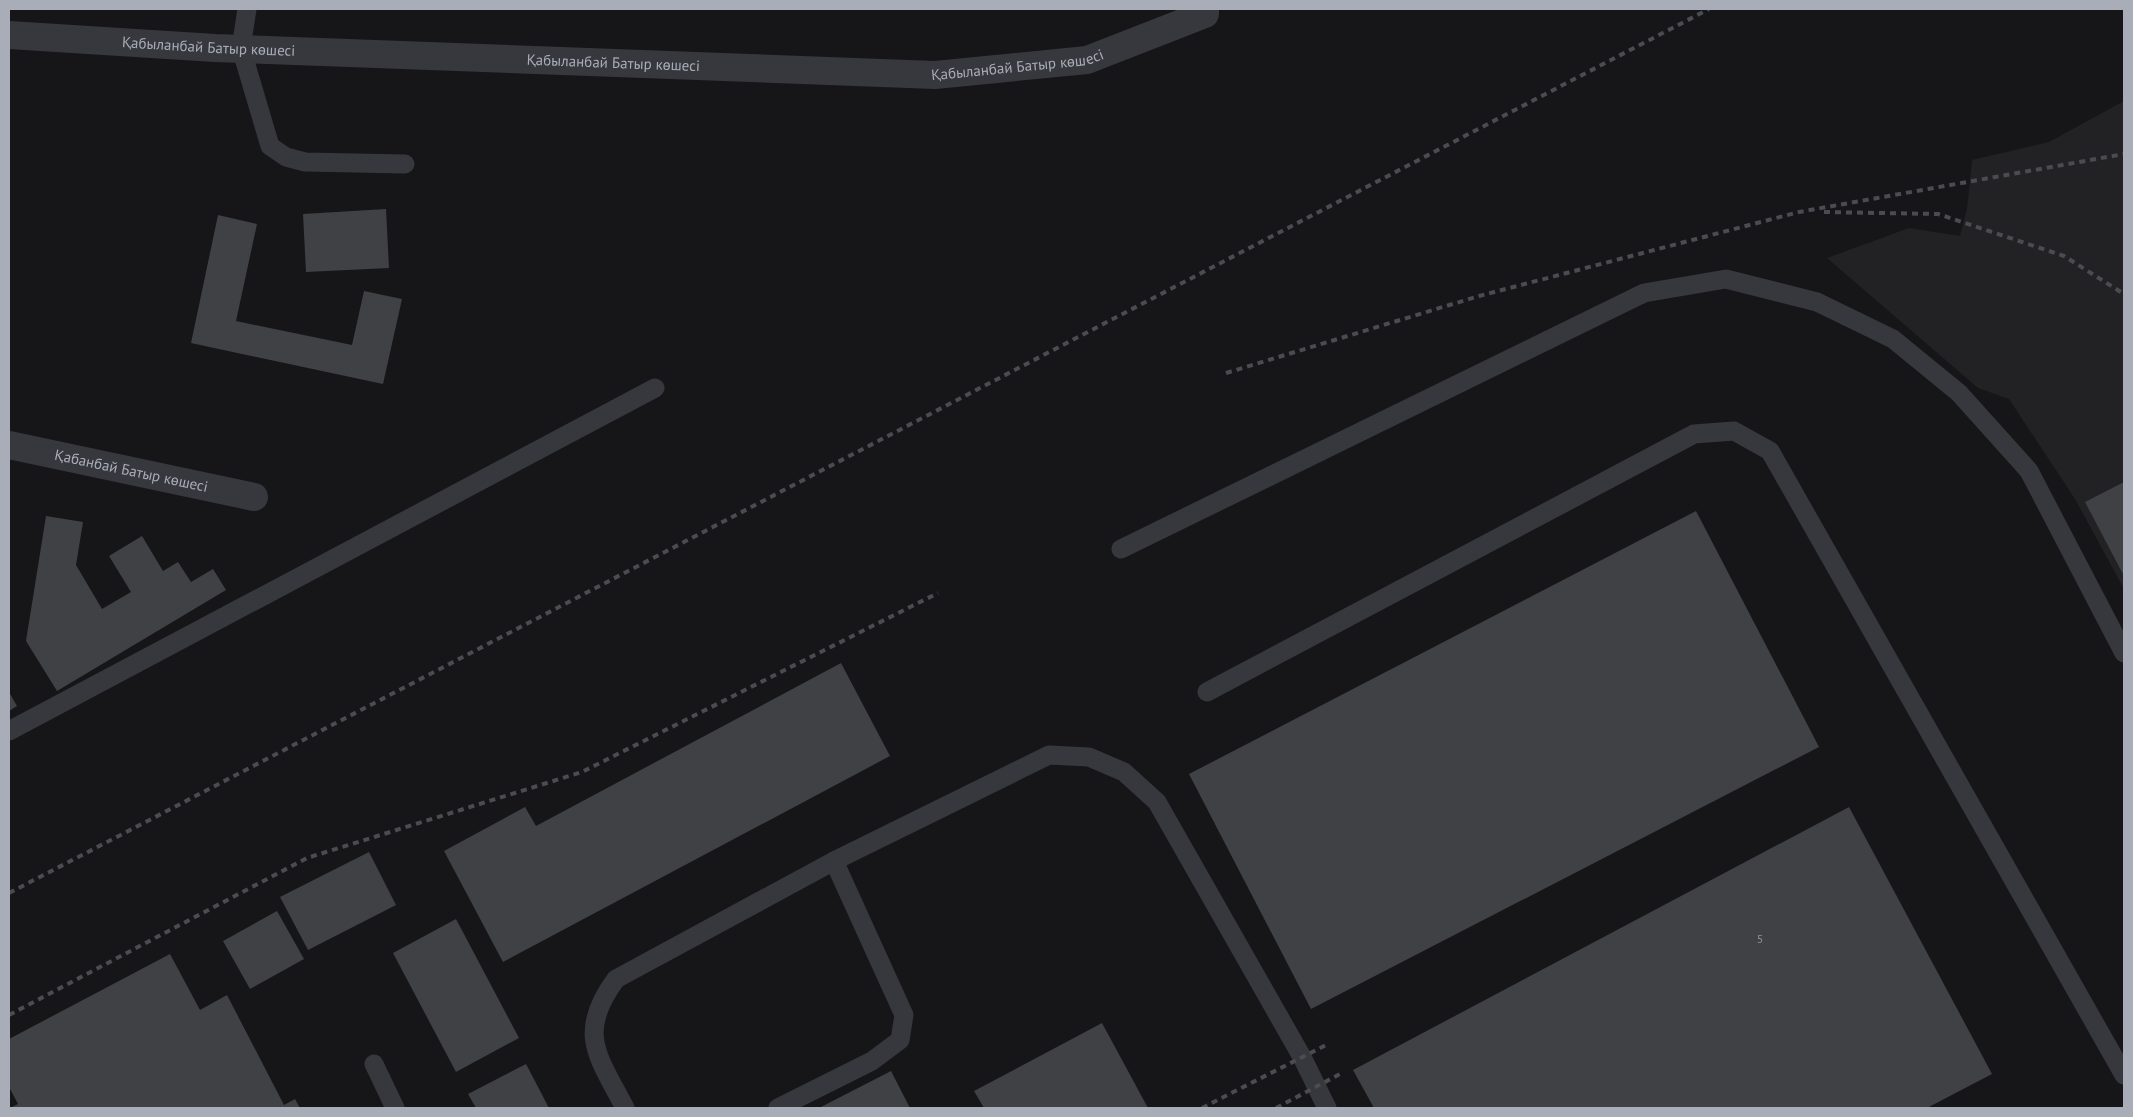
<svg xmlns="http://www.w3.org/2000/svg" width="2133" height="1117" font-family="'PT Sans',sans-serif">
	<rect width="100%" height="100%" fill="#161618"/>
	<polygon fill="#222225" points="2124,101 2124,589 2075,499 2009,399 1978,388 1827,258 1909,228 1960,236 1967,209 1972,160 2049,142"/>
	<g fill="#404145">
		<polygon points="386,209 389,268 306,272 303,214"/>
		<polygon points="218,215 257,224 236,321 352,345 364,291 402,299 383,384 191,343"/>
		<polygon points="2124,482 2124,576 2085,502"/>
		<polygon points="1696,511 1819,747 1311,1009 1189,774"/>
		<polygon points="46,516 83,522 76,565 102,609 131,592 109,556 142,536 163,571 178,562 191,582 213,569 226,590 57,691 26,641"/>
		<polygon points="841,663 890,756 503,962 444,851 525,807 536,826"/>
		<polygon points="9,692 17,706 9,711"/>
		<polygon points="1849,807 1992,1074 1927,1108 1374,1108 1353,1070"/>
		<polygon points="369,852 396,905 308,950 280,897"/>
		<polygon points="277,911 304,959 250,989 223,941"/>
		<polygon points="456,919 519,1038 456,1072 393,953"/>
		<polygon points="170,954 200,1010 227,995 284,1105 295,1099 300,1108 10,1108 18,1104 9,1087 9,1039"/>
		<polygon points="1102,1023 1148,1108 984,1108 974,1091"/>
		<polygon points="526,1064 549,1108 476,1108 468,1094"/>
		<polygon points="891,1071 910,1108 819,1108"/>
	</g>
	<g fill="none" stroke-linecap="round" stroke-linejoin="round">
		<g stroke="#37383d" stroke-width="19">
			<polyline points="247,9 241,48 270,146 286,157 305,162 405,164"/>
			<polyline points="1121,549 1644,293 1726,279 1817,302 1893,339 1959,393 2029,471 2124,653"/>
			<polyline points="1207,692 1694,434 1734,431 1770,451 2124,1075"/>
			<polyline points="9,731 655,388"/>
			<polyline points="374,1064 395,1108"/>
			<path d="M625,1108c-27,-52 -49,-75 -9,-129l218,-118 215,-106 40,2 35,15 33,30 145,255 25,51"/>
			<polyline points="778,1108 872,1061 900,1040 904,1015 834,861"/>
		</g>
		<g stroke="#37383d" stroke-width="28">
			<path id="s1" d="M9,35l206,13 720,27 152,-15 118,-46v-5"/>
			<path id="s2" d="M9,445l245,52"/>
		</g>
		<g stroke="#4a4c52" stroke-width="4" stroke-dasharray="6 5" stroke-linecap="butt">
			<polyline points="1824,212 1938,214 2064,256 2124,294"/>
			<polyline points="1226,373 1479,296 1799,212 2124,154"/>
			<polyline points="9,893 1709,9"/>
			<polyline points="9,1015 307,858 582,772 938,593"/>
			<polyline points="1202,1108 1326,1045"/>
			<polyline points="1276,1108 1340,1074"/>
		</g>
	</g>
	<g text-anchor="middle" stroke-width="4" stroke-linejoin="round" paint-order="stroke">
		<g font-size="12" fill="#8e929b">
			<text x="1760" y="943">5</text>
		</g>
		<g font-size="15" fill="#a8adb8" stroke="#111113">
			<text dy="5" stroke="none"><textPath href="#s1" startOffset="200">Қабыланбай Батыр көшесі</textPath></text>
			<text dy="5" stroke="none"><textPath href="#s1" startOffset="605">Қабыланбай Батыр көшесі</textPath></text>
			<text dy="5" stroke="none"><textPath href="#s1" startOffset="1010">Қабыланбай Батыр көшесі</textPath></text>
			<text dy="5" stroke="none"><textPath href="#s2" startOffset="125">Қабанбай Батыр көшесі</textPath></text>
		</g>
	</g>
	<rect width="2133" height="1117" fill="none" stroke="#a8adb8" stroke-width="20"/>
</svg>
